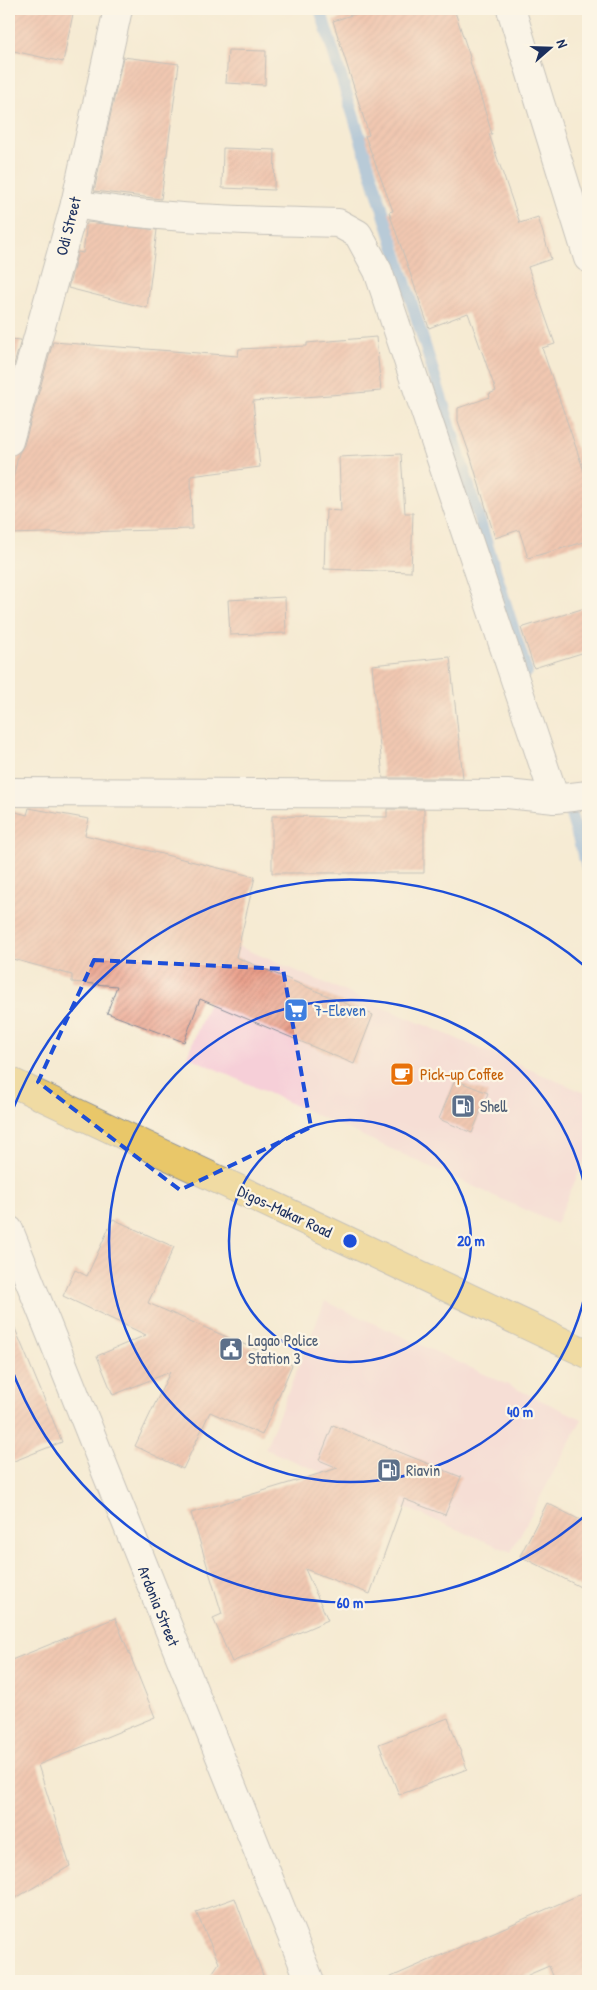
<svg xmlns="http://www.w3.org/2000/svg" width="597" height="1990" font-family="'Patrick Hand',sans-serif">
	<defs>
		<pattern id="building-hatch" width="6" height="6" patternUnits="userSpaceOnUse" patternTransform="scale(1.25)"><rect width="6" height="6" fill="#ea9c87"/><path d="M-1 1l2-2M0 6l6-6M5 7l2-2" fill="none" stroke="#bd8072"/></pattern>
	</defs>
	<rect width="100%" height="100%" fill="#fcf5e5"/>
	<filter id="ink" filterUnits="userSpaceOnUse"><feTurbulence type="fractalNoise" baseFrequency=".02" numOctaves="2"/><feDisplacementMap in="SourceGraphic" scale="10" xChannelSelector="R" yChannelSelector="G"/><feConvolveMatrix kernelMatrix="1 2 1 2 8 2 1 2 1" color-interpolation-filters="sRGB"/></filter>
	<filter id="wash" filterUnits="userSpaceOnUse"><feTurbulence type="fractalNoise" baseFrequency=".0096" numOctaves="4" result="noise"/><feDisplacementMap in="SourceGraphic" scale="20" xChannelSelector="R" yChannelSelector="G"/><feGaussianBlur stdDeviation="1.12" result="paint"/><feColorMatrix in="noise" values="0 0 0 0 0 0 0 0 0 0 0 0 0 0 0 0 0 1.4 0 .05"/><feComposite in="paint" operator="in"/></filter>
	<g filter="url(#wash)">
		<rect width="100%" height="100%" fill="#f6ebd3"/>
		<g fill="#f6cfd8">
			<polygon points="233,944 588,1094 588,1152 556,1224 187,1056"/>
			<polygon points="325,1301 582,1419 511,1552 265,1449"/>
		</g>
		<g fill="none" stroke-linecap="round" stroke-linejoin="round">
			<g stroke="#6ea3db" stroke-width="12">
				<polyline points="320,9 527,672"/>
				<polyline points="565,796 588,870"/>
			</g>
		</g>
		<g id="blocks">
			<g fill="url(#building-hatch)">
				<polygon points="9,9 74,9 63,62 9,50"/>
				<polygon points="370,9 454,9 470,57 469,58 492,134 489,134 520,223 538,217 551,259 528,267 555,344 542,348 588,483 588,541 528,558 519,530 495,538 471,458 458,421 458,408 490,397 489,394 496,391 468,313 429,328 389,212 393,211 365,136 369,135 333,21"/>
				<polygon points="228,50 266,51 265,85 226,83"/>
				<polygon points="123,57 179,64 161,199 94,191"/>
				<polygon points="223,148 275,150 274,190 222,188"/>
				<polygon points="87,222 157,230 147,308 68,288 78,252 83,253"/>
				<polygon points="376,337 381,391 253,401 260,467 191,476 192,529 9,534 9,494 19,453 24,445 53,342 238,356 239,349 307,346 307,343"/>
				<polygon points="9,339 21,340 10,379 9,379"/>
				<polygon points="401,454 405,513 413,513 411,572 324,569 326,510 341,511 339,457"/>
				<polygon points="285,597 286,633 230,635 228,600"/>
				<polygon points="588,607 588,651 534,668 521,628"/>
				<polygon points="450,657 463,778 383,778 372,665"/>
				<polygon points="29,808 89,819 85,835 255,877 236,957 373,1015 354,1064 200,999 184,1042 107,1013 117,986 72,982 72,975 9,958 9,810 27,815"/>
				<polygon points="387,809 424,809 424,873 272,873 272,816 387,817"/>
				<polygon points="455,1080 488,1093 472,1133 439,1119"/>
				<polygon points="113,1219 174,1247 148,1303 292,1365 262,1435 210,1412 183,1469 135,1446 170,1372 113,1395 97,1356 146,1335 63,1296 75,1270 87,1276"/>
				<polygon points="9,1314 62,1442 9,1463"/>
				<polygon points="333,1425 461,1477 445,1515 404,1499 370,1594 305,1569 328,1620 232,1662 213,1618 222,1614 191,1513 338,1468 319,1460"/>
				<polygon points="547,1503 588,1524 588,1591 520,1556"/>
				<polygon points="115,1618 155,1717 38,1765 70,1866 9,1902 9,1661"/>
				<polygon points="448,1718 467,1769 399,1795 379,1744"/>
				<polygon points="588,1891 588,1981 555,1981 549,1966 514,1981 382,1981"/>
				<polygon points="235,1898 265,1981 207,1981 219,1963 196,1912"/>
			</g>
		</g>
	</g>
	<g filter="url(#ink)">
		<use href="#blocks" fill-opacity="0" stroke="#888d98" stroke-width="1"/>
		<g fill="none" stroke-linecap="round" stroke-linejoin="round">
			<g stroke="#888d98" stroke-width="30">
				<g id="minor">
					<polyline points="511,9 588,258"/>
					<path d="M75,204c87,16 175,16 263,19l20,11 20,37 177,528"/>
					<polyline points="9,441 75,204 118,9"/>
					<polyline points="9,792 507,794 555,799 588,795"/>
					<polyline points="9,1230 310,1981"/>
				</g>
			</g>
			<g stroke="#888d98" stroke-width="30">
				<polyline id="primary" points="9,1081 588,1354"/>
			</g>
			<use href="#minor" stroke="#fff" stroke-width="28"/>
			<use href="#primary" stroke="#e9c769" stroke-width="28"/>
		</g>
	</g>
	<path d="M0 0H597V1990H0ZM94,960l189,9 28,158 -131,63 -142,-108z" fill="#f6ebd3" fill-opacity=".55" fill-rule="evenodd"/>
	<path fill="none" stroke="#1d4ed8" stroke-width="4" stroke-dasharray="10 6" stroke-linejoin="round" d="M94,960l189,9 28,158 -131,63 -142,-108z"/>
	<g fill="none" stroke="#1d4ed8" stroke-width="2.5">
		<circle cx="350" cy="1241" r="121"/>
		<path d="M588 1279A241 241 0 1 1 588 1203"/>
		<path d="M587 1514A362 362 0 0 1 9 1362M9 1120A362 362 0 0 1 587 968"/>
	</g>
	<defs>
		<g id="supermarket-square" transform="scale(1.25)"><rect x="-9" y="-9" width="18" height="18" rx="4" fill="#3f7fe0" stroke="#fcf5e5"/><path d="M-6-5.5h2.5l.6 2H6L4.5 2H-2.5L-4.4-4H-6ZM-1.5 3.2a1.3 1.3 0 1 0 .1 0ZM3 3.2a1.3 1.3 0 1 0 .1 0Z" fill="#fff"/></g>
		<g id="cafe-square" transform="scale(1.25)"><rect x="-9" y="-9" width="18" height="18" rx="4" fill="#e8710a" stroke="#fcf5e5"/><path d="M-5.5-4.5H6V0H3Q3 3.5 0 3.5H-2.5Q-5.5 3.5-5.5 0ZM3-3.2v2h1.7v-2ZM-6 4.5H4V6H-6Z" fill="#fff"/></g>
		<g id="fuel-square" transform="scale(1.25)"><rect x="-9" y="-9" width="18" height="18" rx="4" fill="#5c6f8a" stroke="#fcf5e5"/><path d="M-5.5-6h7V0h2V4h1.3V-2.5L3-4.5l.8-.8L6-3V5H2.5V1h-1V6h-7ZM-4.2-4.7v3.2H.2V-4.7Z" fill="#fff"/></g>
		<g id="civic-square" transform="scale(1.25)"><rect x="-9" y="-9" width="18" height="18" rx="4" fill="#5c6f8a" stroke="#fcf5e5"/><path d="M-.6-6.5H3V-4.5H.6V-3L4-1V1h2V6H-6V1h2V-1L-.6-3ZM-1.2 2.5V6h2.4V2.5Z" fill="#fff"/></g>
	</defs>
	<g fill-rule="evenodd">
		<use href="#supermarket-square" x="296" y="1010"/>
		<use href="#cafe-square" x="402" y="1074"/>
		<use href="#fuel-square" x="463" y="1106"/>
		<use href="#civic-square" x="231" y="1349"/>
		<use href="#fuel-square" x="389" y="1470"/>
	</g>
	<g text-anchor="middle" stroke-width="4.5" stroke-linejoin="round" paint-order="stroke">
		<g font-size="16" fill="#1b2f5e" stroke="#fcf5e5">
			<text transform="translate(68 226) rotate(-76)" y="6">Odi Street</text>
			<text transform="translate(285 1211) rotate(25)" y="6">Digos-Makar Road</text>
			<text transform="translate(159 1606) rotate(68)" y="6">Ardonia Street</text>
		</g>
		<g font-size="16" fill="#366cbe" stroke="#fcf5e5" text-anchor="start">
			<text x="314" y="1016">7-Eleven</text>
		</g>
		<g font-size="16" fill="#c56008" stroke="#fcf5e5" text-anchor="start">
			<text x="420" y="1080">Pick-up Coffee</text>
		</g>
		<g font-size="16" fill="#4e5e75" stroke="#fcf5e5" text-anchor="start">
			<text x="480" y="1112">Shell</text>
			<text x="248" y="1346">Lagao Police<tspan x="248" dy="18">Station 3</tspan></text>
			<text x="406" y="1476">Riavin</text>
		</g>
	</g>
	<circle cx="350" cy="1241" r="8" fill="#1d4ed8" stroke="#fcf5e5" stroke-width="2.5"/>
	<g font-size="15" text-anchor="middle" font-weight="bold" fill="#1d4ed8" stroke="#fcf5e5" stroke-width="4.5" stroke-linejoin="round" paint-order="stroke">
		<text x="471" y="1246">20 m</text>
		<text x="520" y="1417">40 m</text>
		<text x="350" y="1608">60 m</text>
	</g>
	<rect width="597" height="1990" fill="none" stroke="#fcf5e5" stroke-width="30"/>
	<g transform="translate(550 48) rotate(70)" stroke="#fcf5e5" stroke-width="4" paint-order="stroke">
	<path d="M0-4L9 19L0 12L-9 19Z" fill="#1b2f5e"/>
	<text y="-8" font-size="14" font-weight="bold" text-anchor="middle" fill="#1b2f5e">N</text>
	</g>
</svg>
